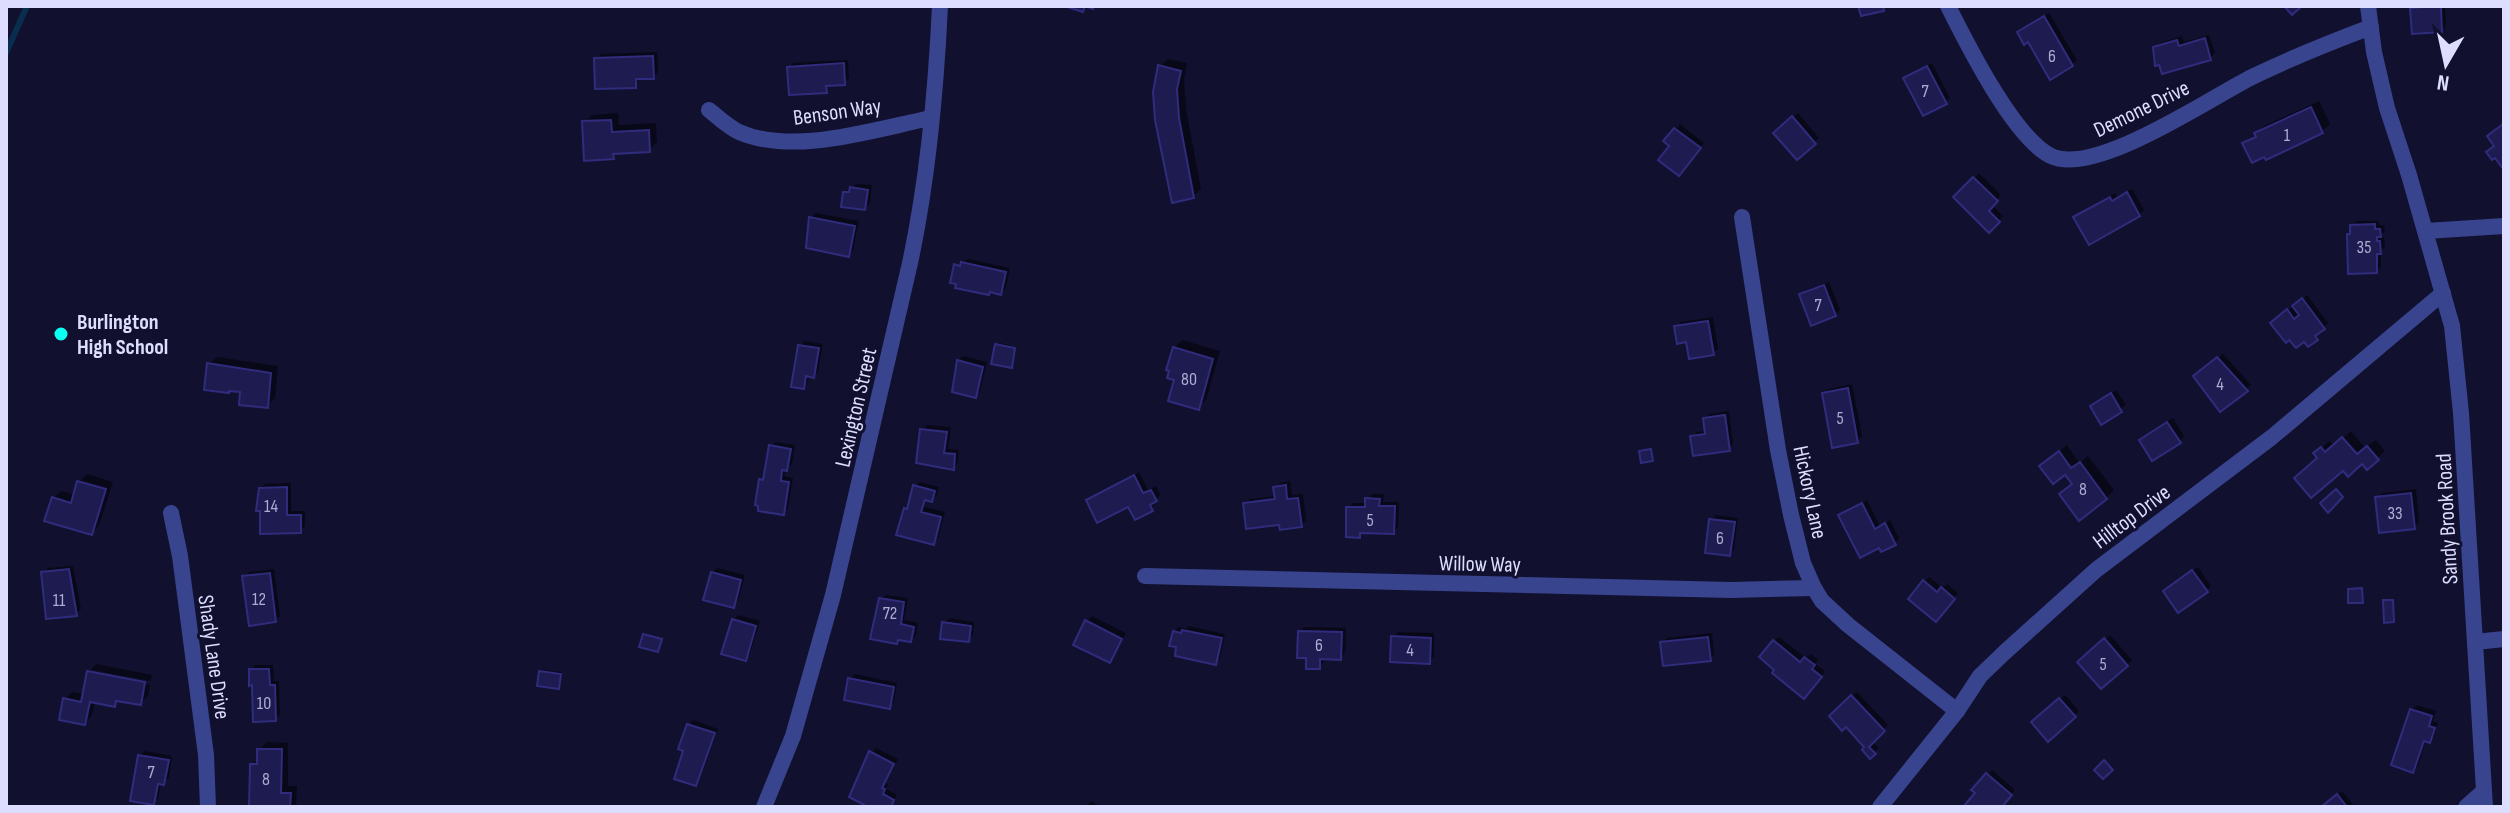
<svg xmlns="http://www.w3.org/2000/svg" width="2510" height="813" font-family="'Sofia Sans Condensed',sans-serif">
	<rect width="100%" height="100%" fill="#11102e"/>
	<g fill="#0007">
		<polygon points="2415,6 2445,6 2446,25 2442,30 2412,9"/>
		<polygon points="2049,13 2077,60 2072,65 2019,32"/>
		<polygon points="2209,35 2215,53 2210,58 2155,48 2160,43 2182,36 2184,42"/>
		<polygon points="657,52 658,72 653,77 640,77 635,86 596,59 601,54"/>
		<polygon points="1168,59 1187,63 1184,80 1186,109 1201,189 1193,196 1160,66"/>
		<polygon points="848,60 849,78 844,83 830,83 826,91 789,68 793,63"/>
		<polygon points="1932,63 1950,98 1946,102 1905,79"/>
		<polygon points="2319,101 2330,124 2322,131 2245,144 2264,126"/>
		<polygon points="618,113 619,125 656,123 657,142 649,150 619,151 613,157 584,122 592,115"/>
		<polygon points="1798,113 1819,138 1797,157 1776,133"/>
		<polygon points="1680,124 1704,143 1684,169 1672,145 1666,141"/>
		<polygon points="1979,173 2001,195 1992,205 2003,216 1989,230 1956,197"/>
		<polygon points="857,184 872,185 870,203 865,208 845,192"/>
		<polygon points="2132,189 2144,210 2139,215 2076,217 2115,193 2117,197"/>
		<polygon points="816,213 859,221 853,250 848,255 811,218"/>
		<polygon points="2357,221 2379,221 2379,225 2384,225 2385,231 2378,237 2384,237 2385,247 2381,251 2381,267 2376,271 2349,235"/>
		<polygon points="968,259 1010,268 1006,288 1001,292 958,282 956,265"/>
		<polygon points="1829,282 1840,310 1835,315 1802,295 1806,290"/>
		<polygon points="2307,295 2328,323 2308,344 2278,318"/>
		<polygon points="1713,317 1718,349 1713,353 1688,340 1676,327 1681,322"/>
		<polygon points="1182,340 1220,351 1206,400 1198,407 1177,379 1174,348"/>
		<polygon points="805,341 823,344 818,371 814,376 809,375 808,382 803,387 800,346"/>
		<polygon points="999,343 1016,347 1011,366 997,345"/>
		<polygon points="2223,354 2251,385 2221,409 2200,372"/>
		<polygon points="963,356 987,362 980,391 975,396 958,361"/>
		<polygon points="217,357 278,366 275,398 267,406 242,390 209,364"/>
		<polygon points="1852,384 1862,436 1858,441 1824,394 1829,389"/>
		<polygon points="2116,390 2126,405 2102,422 2092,406"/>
		<polygon points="1729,411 1733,444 1729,449 1692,437 1697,432 1706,431 1705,418 1710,414"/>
		<polygon points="2173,418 2184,436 2180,441 2141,440"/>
		<polygon points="927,425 951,427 948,449 959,450 958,463 953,468 922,430"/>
		<polygon points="2351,431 2365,448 2376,440 2385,451 2368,467 2362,461 2320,457 2316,453 2329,441 2334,446"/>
		<polygon points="776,442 795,445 792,464 786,469 784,476 793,478 788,508 783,513 761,480 766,475 771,446"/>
		<polygon points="2067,445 2079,463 2088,456 2114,490 2106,498 2074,483 2049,459"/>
		<polygon points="1139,472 1148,490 1156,486 1160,495 1151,509 1088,500"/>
		<polygon points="87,474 113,482 99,525 92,533 53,498 61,491 75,495 79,482"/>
		<polygon points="1290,481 1292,495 1303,494 1306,521 1301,526 1281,522 1245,504 1250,499 1276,496 1275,488 1280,483"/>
		<polygon points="920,482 939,487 937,495 932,500 927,498 925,507 945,512 938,538 933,543 905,509 911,503 915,486"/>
		<polygon points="291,483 291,511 305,511 305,526 300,531 260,489 265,484"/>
		<polygon points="2416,489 2419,522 2414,527 2378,498 2382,493"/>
		<polygon points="1372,494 1384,494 1383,502 1399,502 1398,527 1394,531 1364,531 1360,536 1348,508 1353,503 1367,503"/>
		<polygon points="1867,500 1880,526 1890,520 1899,538 1895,543 1841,516"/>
		<polygon points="1716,515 1738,518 1734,550 1729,554 1711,520"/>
		<polygon points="73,566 81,609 76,614 43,573 48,568"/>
		<polygon points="2198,567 2211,586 2206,591 2170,586"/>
		<polygon points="717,568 745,575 738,601 733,606 712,573"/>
		<polygon points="274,569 280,616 275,621 244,577 249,572"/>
		<polygon points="1929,577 1943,588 1947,584 1958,593 1941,614 1924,582"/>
		<polygon points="886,595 908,598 904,620 918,623 916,635 911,640 900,638 897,642 881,599"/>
		<polygon points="738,615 760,621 750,654 745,659 733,620"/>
		<polygon points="1092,616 1126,633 1110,661 1087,621"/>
		<polygon points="949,618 974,622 973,635 968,640 944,623"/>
		<polygon points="1188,626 1225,634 1220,658 1215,663 1174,632 1179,627 1186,629"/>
		<polygon points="1304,627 1346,628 1345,653 1340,658 1324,657 1324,662 1319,667 1308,656 1300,631"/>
		<polygon points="1398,632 1434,633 1434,657 1429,662 1393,637"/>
		<polygon points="1712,633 1714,654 1710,659 1662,643 1667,638"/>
		<polygon points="2110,635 2132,660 2102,687 2080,662"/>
		<polygon points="1779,637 1806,658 1811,654 1818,660 1815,664 1825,671 1809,691 1774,641"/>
		<polygon points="96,664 152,675 150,681 92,670 92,674 150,685 148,696 140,703 120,699 114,705 95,701 92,715 85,723 65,699 72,692 84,694 89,672"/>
		<polygon points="255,665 273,665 274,681 279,681 280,715 275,719 254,683 251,670"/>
		<polygon points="543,670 562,672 558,687 541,672"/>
		<polygon points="855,674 897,683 894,702 889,706 850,679"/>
		<polygon points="1857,692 1888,725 1872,741 1879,748 1870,756 1846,725 1831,716"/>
		<polygon points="2065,695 2079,711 2049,739 2034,722"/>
		<polygon points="2417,705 2436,711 2433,721 2438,723 2434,736 2429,741 2426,740 2418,766 2413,770 2393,763 2412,710"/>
		<polygon points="693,720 718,729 700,779 695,784 689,725"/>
		<polygon points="267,742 288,743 288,786 297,786 296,807 251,807 252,765 259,758 259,750"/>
		<polygon points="876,748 898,759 886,783 888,784 886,789 897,795 891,807 873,807 871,753"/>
		<polygon points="145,751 172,756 169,778 161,782 158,798 154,803 140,756"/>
		<polygon points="1992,770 2015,790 2001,807 1965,807 1978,793 1974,790"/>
		<polygon points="2342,791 2355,807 2323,807"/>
		<polygon points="1091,801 1100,806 1100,807 1086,807"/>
	</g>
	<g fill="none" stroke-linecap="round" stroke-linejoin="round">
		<polyline stroke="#082d4f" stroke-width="6" points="6,53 27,6"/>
	</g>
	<g fill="#1e1b50" stroke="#302c7d" stroke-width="2">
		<polygon points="1064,6 1094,6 1093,9 1085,6 1083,12"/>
		<polygon points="1858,6 1883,6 1884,11 1861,16"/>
		<polygon points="2284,6 2302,6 2292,15"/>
		<polygon points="2441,6 2442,32 2412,34 2410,8"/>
		<polygon points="2044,16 2073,66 2050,80 2028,42 2024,45 2017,32"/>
		<polygon points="2205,38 2211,60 2162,74 2159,65 2155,66 2153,47 2177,40 2179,46"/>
		<polygon points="653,56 654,79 636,79 636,88 595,89 594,58"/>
		<polygon points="844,63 845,85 826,86 827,93 789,95 787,67"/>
		<polygon points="1158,65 1181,71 1177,89 1179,118 1194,198 1172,203 1155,120 1153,92"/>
		<polygon points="1927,66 1947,104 1923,116 1903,78"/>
		<polygon points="2311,107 2323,133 2266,160 2264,157 2252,163 2242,143 2256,137 2254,133"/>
		<polygon points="1792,116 1816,144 1797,160 1773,133"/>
		<polygon points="611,120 612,132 649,130 650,152 613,154 614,159 584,161 582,121"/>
		<polygon points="2503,124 2504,125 2504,170 2495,158 2492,160 2486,152 2494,146 2487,136"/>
		<polygon points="1674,128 1701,148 1679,176 1658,160 1669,146 1663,141"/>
		<polygon points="1973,177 1998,201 1989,211 2000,222 1989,233 1953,197"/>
		<polygon points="850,187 868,190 865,210 841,207 843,192 849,192"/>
		<polygon points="2127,192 2140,216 2089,245 2073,217 2110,197 2112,201"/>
		<polygon points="809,217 855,226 849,257 806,248"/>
		<polygon points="2375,224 2375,229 2380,229 2381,237 2377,237 2377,241 2380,241 2381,254 2377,254 2377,273 2348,274 2347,234 2350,234 2350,225"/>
		<polygon points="961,262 1006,272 1001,295 990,292 989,295 955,288 956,284 950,283 954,264 960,266"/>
		<polygon points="1824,285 1836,316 1811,326 1799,294"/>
		<polygon points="2302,298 2325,329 2315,336 2318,340 2308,347 2304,342 2296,348 2289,340 2286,343 2270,323 2287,309 2294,319 2299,315 2292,306"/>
		<polygon points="1708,321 1714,355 1689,359 1686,342 1677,344 1674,326"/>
		<polygon points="995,344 1015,348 1012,368 991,364"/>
		<polygon points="798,345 819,348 814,378 806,376 804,389 791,387"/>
		<polygon points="1173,347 1213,359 1199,410 1168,401 1174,380 1167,378 1169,371 1166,370"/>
		<polygon points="2217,357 2248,391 2220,412 2193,376"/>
		<polygon points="957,360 983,367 976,398 952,392"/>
		<polygon points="207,363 271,373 268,408 239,405 240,392 229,391 229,393 204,390"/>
		<polygon points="1848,388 1858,443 1832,448 1822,393"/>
		<polygon points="2111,393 2122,412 2101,425 2090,406"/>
		<polygon points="1725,415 1730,451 1693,456 1690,436 1705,434 1703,418"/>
		<polygon points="2167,422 2181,443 2152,461 2139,440"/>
		<polygon points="920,429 947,432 944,453 955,454 954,470 916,463"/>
		<polygon points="2342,437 2357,454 2367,446 2379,460 2367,470 2362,464 2348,477 2343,471 2311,498 2294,478 2317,458 2313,453 2321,447 2325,452"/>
		<polygon points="769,445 791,449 787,471 782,470 781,481 789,482 784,515 758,511 758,506 755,505 759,479 763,480"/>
		<polygon points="1651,449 1653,461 1641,463 1639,451"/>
		<polygon points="2059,451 2071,468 2080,462 2107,499 2079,521 2059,494 2072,484 2065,475 2053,484 2039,466"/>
		<polygon points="1134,475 1143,493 1151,490 1157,501 1150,505 1153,511 1135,520 1128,507 1097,523 1086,500"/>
		<polygon points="77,481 106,489 92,535 44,521 52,497 71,503"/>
		<polygon points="913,485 935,491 932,502 925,500 921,512 941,517 934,545 896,535 904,508 907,509"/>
		<polygon points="1286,485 1287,499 1298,498 1302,527 1280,530 1279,525 1246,529 1243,503 1275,499 1273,487"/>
		<polygon points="287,487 287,515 301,515 301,533 260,534 260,511 256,511 259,488"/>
		<polygon points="2336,489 2343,497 2328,513 2320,503"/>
		<polygon points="2411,493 2415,529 2379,533 2375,497"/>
		<polygon points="1365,498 1380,499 1379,506 1395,506 1394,534 1360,533 1360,538 1346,537 1346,507 1365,507"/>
		<polygon points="1862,503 1875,529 1885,523 1896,545 1881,552 1879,548 1860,558 1838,515"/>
		<polygon points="1709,519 1735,522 1730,556 1705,553"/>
		<polygon points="69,569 77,616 46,619 41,572"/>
		<polygon points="2192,570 2208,592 2178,613 2163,591"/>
		<polygon points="711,572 741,580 734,608 703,600"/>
		<polygon points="270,573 276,622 249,626 242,576"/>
		<polygon points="1923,580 1937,592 1941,587 1955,599 1936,622 1908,599"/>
		<polygon points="2362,588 2363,603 2348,603 2348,589"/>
		<polygon points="879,598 904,602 901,624 914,627 911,642 898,640 897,644 870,639"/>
		<polygon points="2383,600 2393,600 2394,622 2384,623"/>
		<polygon points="732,619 756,626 746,661 721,654"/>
		<polygon points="1085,620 1122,639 1110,663 1073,645"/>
		<polygon points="942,622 971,626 969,642 940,639"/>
		<polygon points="1182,630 1222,638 1216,665 1175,656 1176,647 1169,646 1173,631 1181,633"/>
		<polygon points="1298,631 1342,632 1341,660 1320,659 1320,669 1306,669 1306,658 1297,658"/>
		<polygon points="643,634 662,639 658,652 639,647"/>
		<polygon points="1391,636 1431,638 1430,664 1390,662"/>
		<polygon points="1708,637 1711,661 1663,666 1660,642"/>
		<polygon points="2104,638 2128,666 2101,689 2077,662"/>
		<polygon points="1773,640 1800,662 1804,657 1815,665 1812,669 1822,677 1804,699 1772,673 1774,670 1759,657"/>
		<polygon points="249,669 269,669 270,685 275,685 276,721 253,722 252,685 249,686"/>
		<polygon points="87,671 145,682 141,705 116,701 115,707 90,702 85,725 59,720 63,698 81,702"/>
		<polygon points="539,671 561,674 559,689 537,686"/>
		<polygon points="848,678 894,687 890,709 844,700"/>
		<polygon points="1851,695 1885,731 1869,747 1876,754 1870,759 1862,750 1864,747 1846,727 1842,731 1829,716"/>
		<polygon points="2059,698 2076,717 2048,742 2031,722"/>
		<polygon points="2410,709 2432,716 2429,726 2435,728 2430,743 2424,741 2413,773 2391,765"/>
		<polygon points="687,724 715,733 696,786 674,779 683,751 678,749"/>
		<polygon points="257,749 282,749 281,793 291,793 290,807 249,807 250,764 257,764"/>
		<polygon points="869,751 894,764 882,788 885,789 883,794 894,800 891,807 868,807 849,797"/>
		<polygon points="138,755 169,760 164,785 158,784 154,805 130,801"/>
		<polygon points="2104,760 2113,770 2103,779 2094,770"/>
		<polygon points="1986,773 2012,795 2002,807 1963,807 1975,793 1971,790"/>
		<polygon points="2337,794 2347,807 2321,807"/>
	</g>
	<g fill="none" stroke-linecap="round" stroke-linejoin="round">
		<g stroke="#39448f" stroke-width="16">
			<path d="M1948,6c19,38 66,132 103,150 44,21 159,-58 201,-79 39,-19 79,-35 119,-50"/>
			<path d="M709,110c9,7 19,17 30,22 55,24 136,-3 192,-14"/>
			<polyline points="1742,217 1778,450 1791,515 1803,563 1814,588 1822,601 1848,625 1957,711"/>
			<polyline points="2426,231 2504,226"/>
			<polyline points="171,513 180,556 206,755 208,807"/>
			<polyline points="1145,576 1731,590 1814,588"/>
			<polyline points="2475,642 2504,639"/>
			<polyline points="1880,807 1957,711 1980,676 2005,652 2096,570 2272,437 2443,293"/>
			<polyline points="2466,807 2484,791"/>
		</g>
		<g stroke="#39448f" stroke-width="16">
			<polyline points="2368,6 2374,52 2387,108 2409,175 2452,326 2461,413 2485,807"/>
			<path d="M764,807l29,-71 40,-141 77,-332c18,-84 26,-172 30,-257"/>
		</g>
	</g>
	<circle fill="#09fff1" stroke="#11102e" stroke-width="3" cx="61" cy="334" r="8"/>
	<g text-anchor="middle" stroke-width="6" stroke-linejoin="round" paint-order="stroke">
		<g font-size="18" fill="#adadd3">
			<text x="2052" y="62">6</text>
			<text x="1925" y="97">7</text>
			<text x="2287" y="141">1</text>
			<text x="2364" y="253">35</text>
			<text x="1818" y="311">7</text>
			<text x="1189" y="385">80</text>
			<text x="2220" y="390">4</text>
			<text x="1840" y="424">5</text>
			<text x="2083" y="495">8</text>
			<text x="271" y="512">14</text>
			<text x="2395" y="519">33</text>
			<text x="1370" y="526">5</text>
			<text x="1720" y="544">6</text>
			<text x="259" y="605">12</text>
			<text x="59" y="606">11</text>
			<text x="890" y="619">72</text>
			<text x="1319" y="651">6</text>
			<text x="1410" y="656">4</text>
			<text x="2103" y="670">5</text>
			<text x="264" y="709">10</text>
			<text x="151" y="778">7</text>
			<text x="266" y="785">8</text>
		</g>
		<g font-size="22" fill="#dddeff" stroke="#11102e">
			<text transform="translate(2141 108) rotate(-26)" y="8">Demone Drive</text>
			<text transform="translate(837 111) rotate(-8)" y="8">Benson Way</text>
			<text transform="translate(855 407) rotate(-77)" y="8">Lexington Street</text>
			<text transform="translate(1811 492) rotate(78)" y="8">Hickory Lane</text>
			<text transform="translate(2131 516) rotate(-37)" y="8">Hilltop Drive</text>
			<text transform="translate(2446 519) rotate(-93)" y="8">Sandy Brook Road</text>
			<text transform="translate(1480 563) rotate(1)" y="8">Willow Way</text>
			<text transform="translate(215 657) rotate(82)" y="8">Shady Lane Drive</text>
		</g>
		<g font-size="22" font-weight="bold" fill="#dddeff" stroke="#11102e" text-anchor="start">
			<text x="77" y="329">Burlington<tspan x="77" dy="25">High School</tspan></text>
		</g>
	</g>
	<rect width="2510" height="813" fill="none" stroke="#dddeff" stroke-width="16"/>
	<g transform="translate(2446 64) rotate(189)" stroke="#11102e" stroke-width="6" paint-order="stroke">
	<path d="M0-6L14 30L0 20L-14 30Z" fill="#dddeff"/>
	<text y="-12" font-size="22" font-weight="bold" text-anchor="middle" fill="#dddeff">N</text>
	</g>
</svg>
